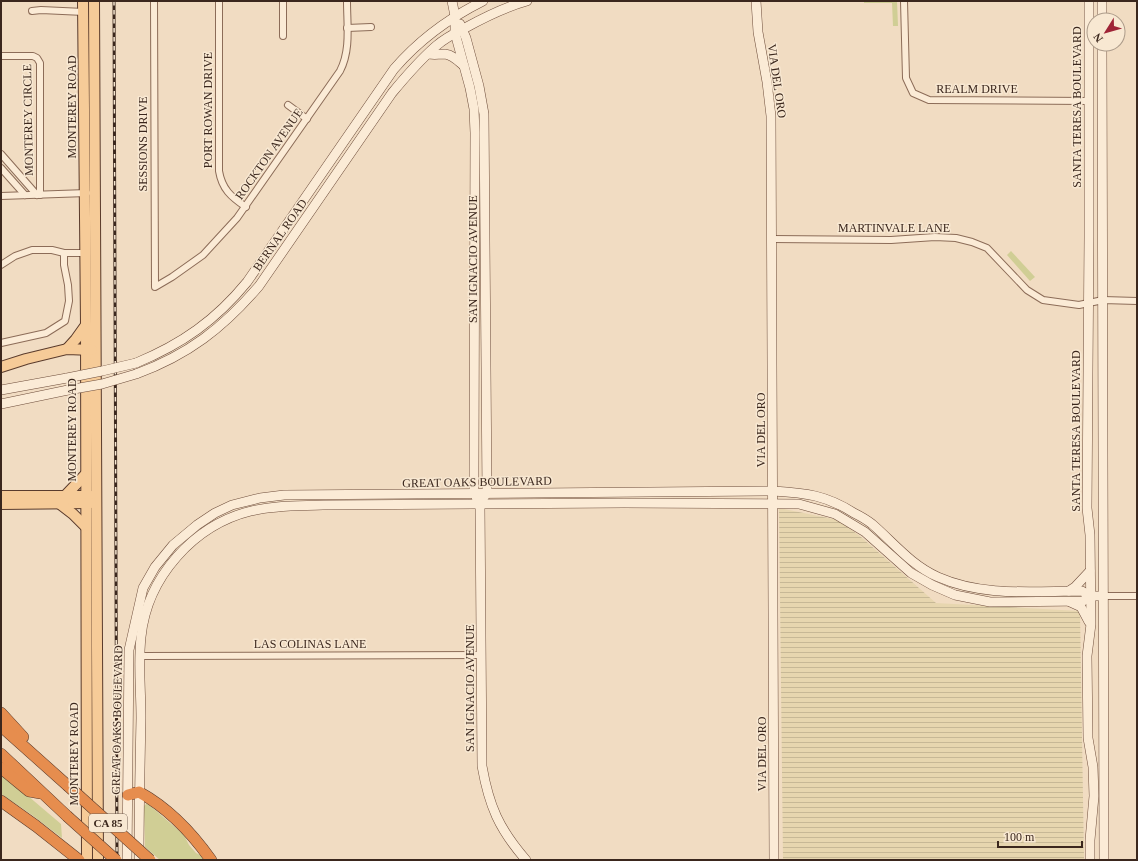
<svg xmlns="http://www.w3.org/2000/svg" width="1138" height="861" font-family="Georgia,serif">
	<defs>
		<pattern id="farmland-rules" width="6" height="5" patternUnits="userSpaceOnUse"><rect width="6" height="5" fill="#e7d6af"/><path d="M0 2.5h6" fill="none" stroke="#c7b896"/></pattern>
	</defs>
	<rect width="100%" height="100%" fill="#f1dcc2"/>
	<polygon fill="url(#farmland-rules)" points="779,508 838,520 861,537 936,603 1080,611 1084,860 783,860"/>
	<g fill="#d0ce95">
		<polygon points="864,1 897,1 898,26 893,26 892,3 864,3"/>
		<polygon points="1011,251 1035,277 1030,281 1007,255"/>
		<polygon points="1,773 61,824 62,838 32,815 1,794"/>
		<polygon points="147,803 184,835 189,845 196,853 200,855 204,860 160,860 145,847 144,806"/>
	</g>
	<g fill="none" stroke-linecap="round" stroke-linejoin="round">
		<g stroke="#8c6c58" stroke-width="8">
			<g id="street">
				<path d="M154,1l1,286 17,-10 31,-22 34,-37 103,-147c11,-21 7,-46 7,-70"/>
				<path d="M219,1v170c3,18 12,26 27,36"/>
				<polyline points="283,1 283,36"/>
				<polyline points="904,1 906,78 913,93 929,100 1089,101"/>
				<polyline points="32,11 41,10 84,12"/>
				<polyline points="347,28 371,27"/>
				<polyline points="1,56 33,56 37,58 40,63 40,195"/>
				<polyline points="288,105 307,119"/>
				<polyline points="1,154 37,195"/>
				<polyline points="1,168 25,195"/>
				<polyline points="1,196 87,193"/>
				<polyline points="772,239 891,240 935,237 956,238 972,242 987,248 1027,290 1043,300 1079,305 1103,300 1137,301"/>
				<polyline points="1,265 15,256 32,250 52,250 64,253 85,253"/>
				<polyline points="1,343 46,333 65,321 69,301 68,285 64,265 64,253"/>
				<polyline points="1103,596 1137,596"/>
				<polyline points="140,656 481,655"/>
			</g>
		</g>
		<g stroke="#6e4d3b" stroke-width="10">
			<g id="secondary">
				<path d="M452,1l3,15v17l15,55 4,21 1,24 -1,334v26l6,12 2,261c7,40 17,63 44,94"/>
				<polyline points="756,1 758,32 767,82 771,116 774,860"/>
				<polyline points="1089,1 1089,237 1087,508 1090,535 1091,624 1087,656 1088,738 1093,767 1094,796 1090,840 1090,860"/>
				<polyline points="1102,1 1102,20"/>
				<polyline points="460,24 466,38 479,86 484,114 487,493 484,497"/>
				<polyline points="1102,44 1104,860"/>
				<path d="M429,54c6,1 9,0 16,0 8,1 13,7 19,12"/>
				<path d="M136,363c46,-19 80,-43 111,-81l147,-213c25,-29 55,-51 89,-68"/>
				<path d="M136,374c52,-19 87,-46 123,-88l133,-193c14,-17 28,-33 44,-47 9,-8 19,-13 29,-18 20,-11 40,-21 62,-27"/>
				<polyline points="1,390 67,378"/>
				<polyline points="1,404 68,390"/>
				<polyline points="1069,591 1075,587 1090,571"/>
				<polyline points="1070,602 1081,607 1089,622"/>
				<path d="M127,860l2,-210 14,-62 12,-21 18,-22 24,-20 18,-12 17,-8 28,-7 24,-3 489,-4c33,2 53,4 81,22 6,3 13,7 18,11 22,19 39,41 66,53 45,20 96,14 144,14l8,5h13"/>
				<path d="M139,860c0,-47 1,-95 2,-142 0,-27 -3,-54 0,-81 6,-60 53,-112 110,-126 24,-6 48,-5 72,-6l301,-2 175,1 36,10 30,18 46,41 21,12 23,10 35,7 93,-1 7,-5"/>
			</g>
		</g>
		<g stroke="#5a3b2c" stroke-width="12">
			<g id="primary">
				<polyline points="83,1 86,325 87,860"/>
				<polyline points="94,1 98,860"/>
				<polyline points="67,349 76,339 86,325"/>
				<polyline points="1,367 26,359 67,349 92,350"/>
				<polyline points="1,496 91,496"/>
				<polyline points="65,496 85,475"/>
				<polyline points="1,504 91,503"/>
				<polyline points="60,504 73,514 85,526"/>
			</g>
		</g>
		<g stroke="#5a3b2c" stroke-width="12">
			<g id="highway">
				<polyline points="1,713 23,737"/>
				<polyline points="1,726 67,785"/>
				<polyline points="1,754 67,816"/>
				<polyline points="1,768 29,791 40,793"/>
				<path d="M128,795l11,-3c29,16 53,41 72,68"/>
				<polyline points="1,801 36,826 79,860"/>
			</g>
		</g>
		<use href="#street" stroke="#fbebd6" stroke-width="6"/>
		<use href="#secondary" stroke="#fbebd6" stroke-width="9"/>
		<use href="#primary" stroke="#f6cb98" stroke-width="10"/>
		<use href="#highway" stroke="#e68d4e" stroke-width="11"/>
		<g stroke="#3b271d" stroke-width="3">
			<polyline id="rail" points="114,1 117,860"/>
		</g>
		<use href="#rail" stroke="#f8e8d2" stroke-width="1.5" stroke-dasharray="4.5" stroke-linecap="butt"/>
		<g stroke="#6e4d3b" stroke-width="10" stroke-linecap="butt">
			<g id="secondary-bridge">
				<polyline points="67,378 102,371 136,363"/>
				<polyline points="68,390 102,384 136,374"/>
			</g>
		</g>
		<g stroke="#5a3b2c" stroke-width="12" stroke-linecap="butt">
			<g id="highway-bridge">
				<polyline points="67,785 150,860"/>
				<polyline points="67,816 116,860"/>
			</g>
		</g>
		<use href="#secondary-bridge" stroke="#fbebd6" stroke-width="9"/>
		<use href="#highway-bridge" stroke="#e68d4e" stroke-width="11"/>
	</g>
	<g text-anchor="middle" stroke-width="3" stroke-linejoin="round" paint-order="stroke">
		<rect fill="#f8e8d2" stroke="#746153" stroke-width="1" x="89" y="814" width="38" height="18" rx="3"/>
		<g font-size="11" font-weight="bold" fill="#3b271d">
			<text x="108" y="827">CA 85</text>
		</g>
		<g font-size="12" fill="#3b271d" stroke="#f8e8d2">
			<text transform="translate(777 81) rotate(82)" y="4">VIA DEL ORO</text>
			<text x="977" y="93">REALM DRIVE</text>
			<text transform="translate(72 107) rotate(-90)" y="4">MONTEREY ROAD</text>
			<text transform="translate(1077 107) rotate(-90)" y="4">SANTA TERESA BOULEVARD</text>
			<text transform="translate(208 110) rotate(-90)" y="4">PORT ROWAN DRIVE</text>
			<text transform="translate(28 120) rotate(-91)" y="4">MONTEREY CIRCLE</text>
			<text transform="translate(143 144) rotate(-90)" y="4">SESSIONS DRIVE</text>
			<text transform="translate(269 154) rotate(-55)" y="4">ROCKTON AVENUE</text>
			<text x="894" y="232">MARTINVALE LANE</text>
			<text transform="translate(280 235) rotate(-55)" y="4">BERNAL ROAD</text>
			<text transform="translate(473 259) rotate(-90)" y="4">SAN IGNACIO AVENUE</text>
			<text transform="translate(72 430) rotate(-90)" y="4">MONTEREY ROAD</text>
			<text transform="translate(761 430) rotate(-90)" y="4">VIA DEL ORO</text>
			<text transform="translate(1076 431) rotate(-90)" y="4">SANTA TERESA BOULEVARD</text>
			<text transform="translate(477 482) rotate(-1)" y="4">GREAT OAKS BOULEVARD</text>
			<text x="310" y="648">LAS COLINAS LANE</text>
			<text transform="translate(470 688) rotate(-90)" y="4">SAN IGNACIO AVENUE</text>
			<text transform="translate(117 720) rotate(-89)" y="4">GREAT OAKS BOULEVARD</text>
			<text transform="translate(74 754) rotate(-90)" y="4">MONTEREY ROAD</text>
			<text transform="translate(762 754) rotate(-90)" y="4">VIA DEL ORO</text>
		</g>
	</g>
	<rect width="1138" height="861" fill="none" stroke="#3b271d" stroke-width="4"/>
	<g transform="translate(1106 32) rotate(233)"><circle r="19" fill="#f8e8d2" stroke="#ac9b8a"/>
	<path d="M0-3L7 15L0 10L-7 15Z" fill="#9f2437"/>
	<text y="-6" font-size="11" font-weight="bold" text-anchor="middle" fill="#3b271d">N</text>
	</g>
	<path d="M998 841v6h84v-6" fill="none" stroke="#3b271d" stroke-width="2"/>
	<text x="1004" y="841" font-size="12" fill="#3b271d" stroke="#f8e8d2" stroke-width="3" paint-order="stroke">100 m</text>
</svg>
